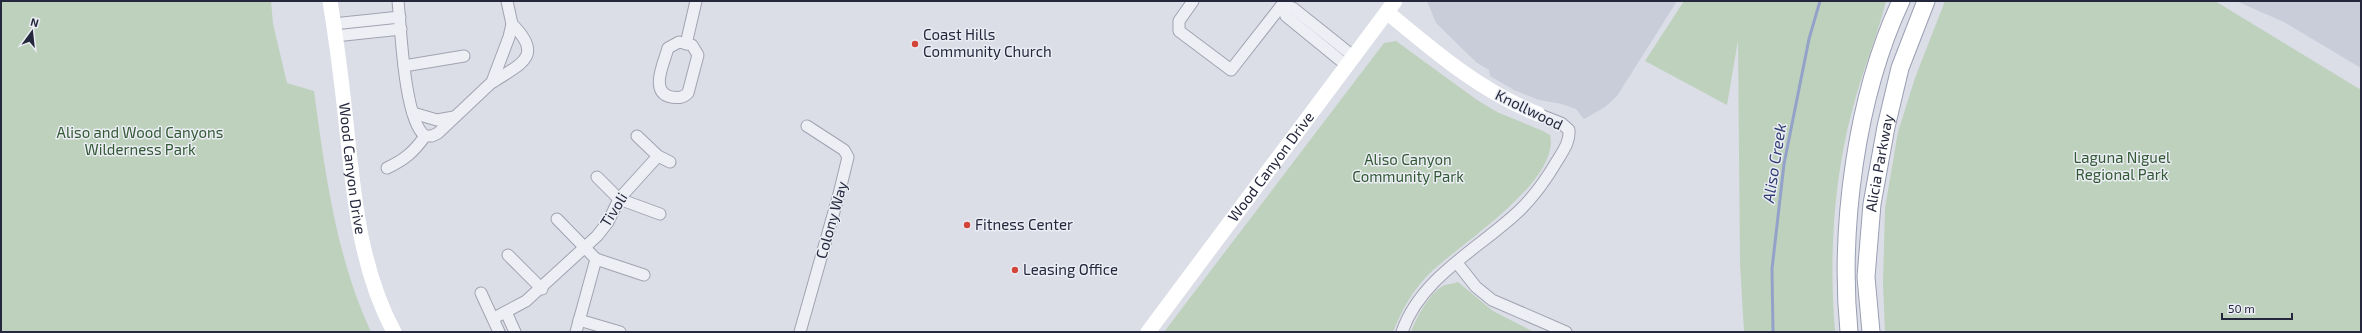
<svg xmlns="http://www.w3.org/2000/svg" width="2362" height="333" font-family="'Exo 2',sans-serif">
	<rect width="100%" height="100%" fill="#dbdde7"/>
	<g fill="#c9ccd9">
		<polygon points="1427,1 1677,1 1617,96 1605,107 1584,119 1576,109 1562,104 1539,100 1514,90 1490,76 1489,70 1476,62 1436,23"/>
		<polygon points="2236,1 2361,1 2361,68 2284,22"/>
	</g>
	<g fill="#bdd1bc">
		<path d="M1,1h270l2,23 14,59 27,8c11,81 22,166 57,241h-370z"/>
		<path d="M1684,1h202c-9,37 -25,73 -34,110 -19,71 -23,148 -17,221h-91l-4,-69 -2,-223 -11,65 -82,-44z"/>
		<polygon points="1945,1 2215,1 2361,90 2361,332 1885,332 1883,283 1885,208 1898,132 1915,78"/>
		<path d="M1396,41l81,59 20,12 46,19 7,4c11,45 -88,108 -118,136 -18,17 -30,38 -39,61h-229l220,-289z"/>
		<path d="M1458,282l35,29 41,21h-123c5,-13 18,-39 32,-46 4,-2 10,-2 15,-4z"/>
	</g>
	<g fill="none" stroke-linecap="round" stroke-linejoin="round">
		<polyline stroke="#94a2c9" stroke-width="3" points="1773,332 1772,269 1784,164 1809,39 1820,1"/>
		<g stroke="#a1a3b1" stroke-width="13">
			<g id="street">
				<path d="M398,1c3,28 6,119 27,135h7l6,-3 54,-51 17,-45 3,-13 -5,-23"/>
				<polyline points="1193,1 1179,21 1179,31 1231,70 1285,1"/>
				<polyline points="1282,5 1286,16 1346,65"/>
				<polyline points="1282,5 1293,8 1353,56"/>
				<polyline points="333,24 400,17"/>
				<polyline points="335,36 401,29"/>
				<path d="M679,42l13,3 6,10 -10,38c-5,5 -9,5 -17,4 -22,-5 -7,-34 -3,-49z"/>
				<polyline points="686,44 696,1"/>
				<polyline points="404,66 464,56"/>
				<path d="M493,82c29,-19 51,-26 19,-58"/>
				<polyline points="413,113 437,120 454,117"/>
				<polyline points="637,136 658,156 670,162"/>
				<path d="M387,168c17,-8 27,-16 38,-32"/>
				<polyline points="597,177 619,199 660,214"/>
				<polyline points="557,219 596,259 576,332"/>
				<polyline points="508,255 542,289"/>
				<polyline points="596,259 644,275"/>
				<polyline points="1457,263 1476,287 1492,300 1566,332"/>
				<polyline points="481,293 499,332"/>
				<polyline points="506,312 515,332"/>
				<polyline points="494,318 526,301 597,236 608,222 619,199 658,156"/>
				<polyline points="579,320 620,332"/>
				<polyline points="800,332 839,194 848,157 844,150 807,126"/>
				<path d="M1402,332c19,-56 79,-84 119,-123 14,-14 26,-31 36,-48 6,-10 13,-19 12,-31l-8,-7 -23,-9"/>
			</g>
		</g>
		<g stroke="#9a9fb3" stroke-width="19">
			<g id="primary">
				<path d="M1849,332c-10,-104 7,-235 52,-331"/>
				<path id="s3" d="M1871,332l-5,-55 6,-73 14,-77 14,-59 26,-67"/>
			</g>
		</g>
		<use href="#street" stroke="#eeeff5" stroke-width="11"/>
		<g stroke="#fff" stroke-width="15">
			<path id="s1" d="M330,1c6,37 11,75 15,112 8,74 13,152 49,219"/>
			<path d="M1387,12c47,39 93,79 151,102"/>
			<path id="s2" d="M1148,332l247,-331"/>
		</g>
		<use href="#primary" stroke="#fff" stroke-width="17"/>
	</g>
	<g fill="#d34439" stroke="#ebedf4" stroke-width="1.5">
		<circle cx="915" cy="44" r="4"/>
		<circle cx="967" cy="225" r="4"/>
		<circle cx="1015" cy="270" r="4"/>
	</g>
	<g text-anchor="middle" stroke-width="3" stroke-linejoin="round" paint-order="stroke">
		<g font-size="15" fill="#25283d" stroke="#ebedf4" text-anchor="start">
			<text x="923" y="40">Coast Hills<tspan x="923" dy="17">Community Church</tspan></text>
			<text x="975" y="230">Fitness Center</text>
			<text x="1023" y="275">Leasing Office</text>
		</g>
		<g font-size="15" fill="#25283d" stroke="#ebedf4">
			<text transform="translate(1529 110) rotate(26)" y="5">Knollwood</text>
			<text dy="5" stroke="none"><textPath href="#s3" startOffset="170">Alicia Parkway</textPath></text>
			<text dy="5" stroke="none"><textPath href="#s2" startOffset="206">Wood Canyon Drive</textPath></text>
			<text dy="5" stroke="none"><textPath href="#s1" startOffset="169">Wood Canyon Drive</textPath></text>
			<text transform="translate(614 210) rotate(-58)" y="5">Tivoli</text>
			<text transform="translate(832 220) rotate(-74)" y="5">Colony Way</text>
		</g>
		<g font-size="15" fill="#325933" stroke="#ebedf4">
			<text x="140" y="138">Aliso and Wood Canyons<tspan x="140" dy="17">Wilderness Park</tspan></text>
			<text x="2122" y="163">Laguna Niguel<tspan x="2122" dy="17">Regional Park</tspan></text>
			<text x="1408" y="165">Aliso Canyon<tspan x="1408" dy="17">Community Park</tspan></text>
		</g>
		<g font-size="16" font-style="italic" fill="#2e3d72" stroke="#ebedf4">
			<text transform="translate(1774 163) rotate(-81)" y="6">Aliso Creek</text>
		</g>
	</g>
	<rect width="2362" height="333" fill="none" stroke="#25283d" stroke-width="4"/>
	<g transform="translate(32 32) rotate(15)" stroke="#ebedf4" stroke-width="3" paint-order="stroke">
	<path d="M0-3L7 15L0 10L-7 15Z" fill="#25283d"/>
	<text y="-6" font-size="11" font-weight="bold" text-anchor="middle" fill="#25283d">N</text>
	</g>
	<path d="M2222 313v6h70v-6" fill="none" stroke="#25283d" stroke-width="2"/>
	<text x="2228" y="313" font-size="12" fill="#25283d" stroke="#ebedf4" stroke-width="3" paint-order="stroke">50 m</text>
</svg>
